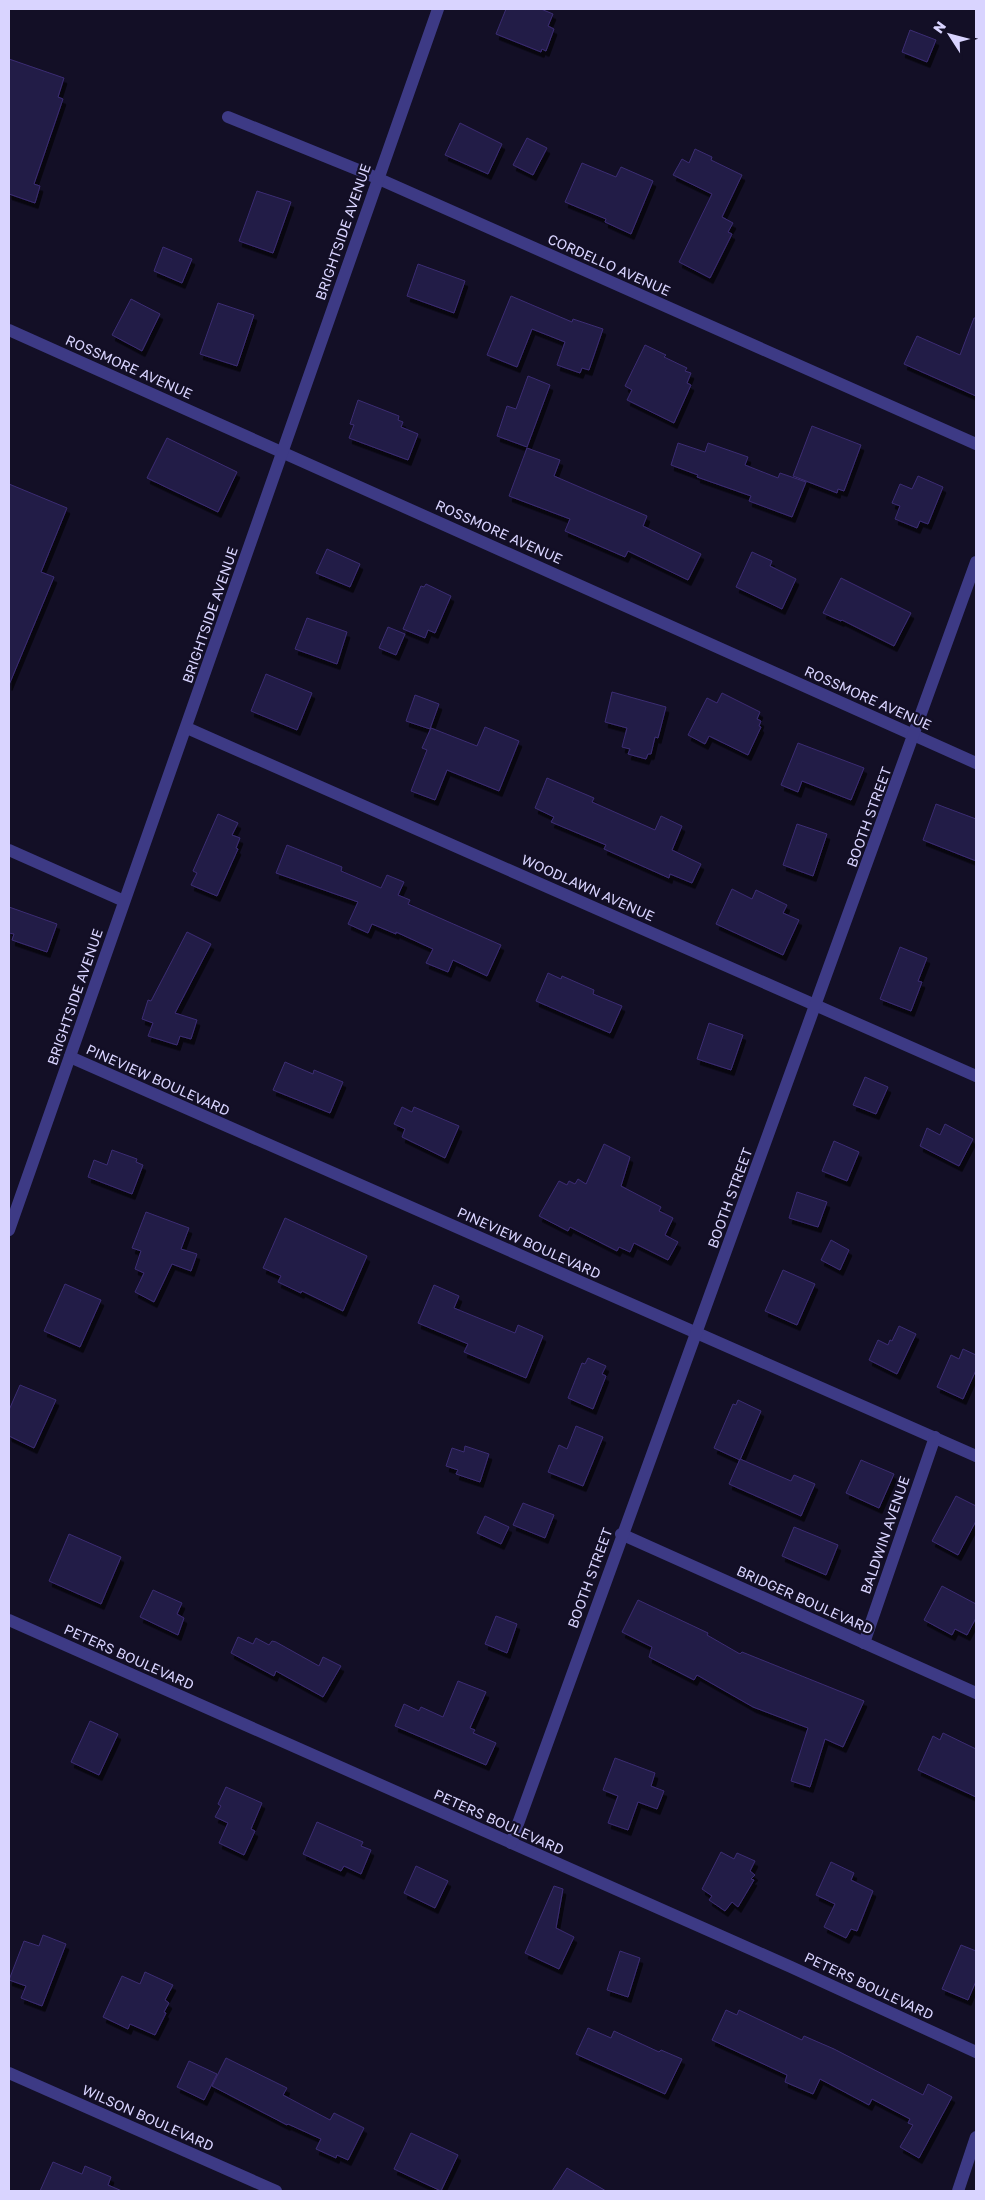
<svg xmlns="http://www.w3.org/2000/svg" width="985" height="2200" font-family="'Golos Text',sans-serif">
	<defs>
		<filter id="shadow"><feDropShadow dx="3" dy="5.5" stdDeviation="0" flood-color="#0009"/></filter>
	</defs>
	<rect width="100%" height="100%" fill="#130f26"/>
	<g fill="#241b47" stroke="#3b2d73" filter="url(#shadow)">
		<polygon points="506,9 541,9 553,14 548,26 554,29 546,51 542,49 541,52 496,34"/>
		<polygon points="910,30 936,40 927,62 902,52"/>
		<polygon points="9,59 64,78 58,97 63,99 34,184 40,186 35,203 9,194"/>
		<polygon points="460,123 502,144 488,174 445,155"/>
		<polygon points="527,138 547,148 533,175 513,165"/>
		<polygon points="695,149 712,157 711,160 742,175 722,217 733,223 728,232 732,234 710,278 679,262 712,194 673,175 682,159 689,163"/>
		<polygon points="582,163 616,177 621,167 653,181 631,234 605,222 606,219 565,202"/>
		<polygon points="257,191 291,202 273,253 239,241"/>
		<polygon points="163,247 192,259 182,283 154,271"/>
		<polygon points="418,264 465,281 454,313 407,296"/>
		<polygon points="511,296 572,322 573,319 603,329 589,370 582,368 580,373 557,365 565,342 532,329 517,367 487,355"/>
		<polygon points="131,299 160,314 142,351 112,335"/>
		<polygon points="218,303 254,315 237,366 200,354"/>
		<polygon points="974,318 976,318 976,396 904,364 917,336 960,355"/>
		<polygon points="645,345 666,355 664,357 687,368 685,371 691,373 687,383 691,385 674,423 627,400 632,390 625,386"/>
		<polygon points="528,376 550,385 527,447 497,436 507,406 516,409"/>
		<polygon points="358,400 399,416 398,420 403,422 401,427 418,434 408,460 349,438 354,425 350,424"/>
		<polygon points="812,426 861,445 844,491 838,489 837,493 793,476"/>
		<polygon points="167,438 237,472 218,512 147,478"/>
		<polygon points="678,443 705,452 708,443 748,457 745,465 778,478 780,473 806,482 792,517 749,501 751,496 697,477 698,475 671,465"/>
		<polygon points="527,448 560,460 554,476 647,516 643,526 701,554 688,580 628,551 625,557 565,531 570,519 509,496"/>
		<polygon points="918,476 943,487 928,524 920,521 917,528 895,519 900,506 892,503 900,484 912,489"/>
		<polygon points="9,484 67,508 41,572 54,577 9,685"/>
		<polygon points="327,549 360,564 350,587 316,573"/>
		<polygon points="752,552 772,561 770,566 796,579 782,609 736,587"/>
		<polygon points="841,578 911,613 894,646 842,620 841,621 823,613"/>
		<polygon points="426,584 451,596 435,633 428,630 425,638 403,629 421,586 424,587"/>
		<polygon points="307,618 347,632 337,664 295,649"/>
		<polygon points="388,627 405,634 396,655 379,648"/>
		<polygon points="266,674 312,693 297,730 251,711"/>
		<polygon points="612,692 666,707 658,738 655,737 651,754 648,754 646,759 628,754 630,749 622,747 627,728 605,722"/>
		<polygon points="722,693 760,712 757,719 761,721 759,726 761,727 748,755 709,736 705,744 688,735 707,698 717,703"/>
		<polygon points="415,695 439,704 430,729 406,721"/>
		<polygon points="485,727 519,741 499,791 447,770 435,800 411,791 427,750 422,748 431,728 477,746"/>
		<polygon points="798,743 864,768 851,800 802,781 798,792 781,785"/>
		<polygon points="547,778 594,798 592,802 655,830 661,816 682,826 672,850 701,864 692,883 670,874 669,878 604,849 606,845 551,822 554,817 535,808"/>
		<polygon points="936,804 976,819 976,861 923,840"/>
		<polygon points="218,814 238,823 232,835 240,838 236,848 238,849 217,896 191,885 197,873 193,871"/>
		<polygon points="797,824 827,834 813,876 783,865"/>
		<polygon points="287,845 342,867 341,871 381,888 387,875 404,882 398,895 410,900 408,904 501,945 487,976 453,960 448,972 426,963 433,949 396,932 396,934 372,924 368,933 348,924 358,902 276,873"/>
		<polygon points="732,889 752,899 756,890 787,905 783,913 799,920 783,955 716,924"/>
		<polygon points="9,907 57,924 47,952 12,940 14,934 9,933"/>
		<polygon points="187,932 211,944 175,1013 197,1020 191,1039 180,1036 177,1045 148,1036 153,1023 142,1019 148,1000 151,1001"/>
		<polygon points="900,947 927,958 918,981 922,982 911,1011 880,999"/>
		<polygon points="548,973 561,979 562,976 594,990 593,994 622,1006 610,1033 536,1001"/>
		<polygon points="709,1023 743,1035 731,1070 697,1059"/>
		<polygon points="285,1062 313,1074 314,1070 343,1082 330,1113 273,1090"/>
		<polygon points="865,1077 888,1087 876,1114 853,1105"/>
		<polygon points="402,1107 412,1112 414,1107 459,1126 445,1158 402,1137 405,1129 394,1124"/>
		<polygon points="945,1124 973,1139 959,1166 920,1146 927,1128 940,1135"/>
		<polygon points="834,1141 859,1152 847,1181 822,1171"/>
		<polygon points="604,1144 630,1157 621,1186 661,1207 659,1211 673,1218 665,1235 678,1242 668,1260 634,1243 630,1252 619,1247 617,1251 570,1227 568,1231 539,1216 559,1181 567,1185 569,1181 575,1184 578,1179 586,1184"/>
		<polygon points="112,1150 137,1159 136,1162 143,1165 132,1194 88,1177 94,1160 107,1165"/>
		<polygon points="797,1192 827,1202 818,1227 789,1218"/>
		<polygon points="146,1212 189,1228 181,1249 197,1254 191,1271 172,1264 154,1302 135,1292 144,1273 135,1269 141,1251 132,1248"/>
		<polygon points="285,1218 367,1256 343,1311 302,1291 301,1293 278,1282 281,1276 263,1268"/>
		<polygon points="831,1240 849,1250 840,1270 821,1260"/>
		<polygon points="783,1270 815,1284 797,1325 765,1311"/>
		<polygon points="65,1284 101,1300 80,1347 44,1331"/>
		<polygon points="434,1285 459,1296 454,1308 515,1333 518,1325 543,1336 526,1378 464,1352 468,1344 418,1323"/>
		<polygon points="899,1326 916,1334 897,1374 869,1360 878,1340 888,1345 890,1340 892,1341"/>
		<polygon points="963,1349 976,1355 976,1370 963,1399 937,1387 951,1355 959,1359"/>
		<polygon points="588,1358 606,1366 602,1374 606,1376 593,1409 568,1398 582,1363 585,1364"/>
		<polygon points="20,1385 56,1400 34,1448 9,1436 9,1410"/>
		<polygon points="738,1400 761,1411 740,1460 714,1448 733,1404 736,1405"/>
		<polygon points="576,1426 603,1437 583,1486 548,1472 559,1445 567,1449"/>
		<polygon points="465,1446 489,1454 480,1482 456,1474 458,1470 446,1466 452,1448 464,1452"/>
		<polygon points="740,1459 791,1481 794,1475 815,1484 801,1516 729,1484"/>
		<polygon points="861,1460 894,1474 879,1508 846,1493"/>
		<polygon points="956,1496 976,1506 976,1521 958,1555 932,1541"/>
		<polygon points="523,1503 554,1515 545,1538 513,1525"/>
		<polygon points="485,1516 509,1527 501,1544 477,1533"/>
		<polygon points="794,1527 838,1545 826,1575 782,1556"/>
		<polygon points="69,1534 121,1557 101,1604 49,1581"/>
		<polygon points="942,1586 976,1604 976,1618 967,1635 955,1629 952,1635 924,1620"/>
		<polygon points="153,1590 182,1603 177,1614 184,1618 178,1635 140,1617"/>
		<polygon points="638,1600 708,1633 707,1635 740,1654 742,1652 864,1701 843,1747 825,1739 810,1787 791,1781 808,1728 753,1707 697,1675 694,1680 649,1657 652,1647 622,1632"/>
		<polygon points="496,1616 517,1624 507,1653 485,1644"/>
		<polygon points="238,1637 253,1644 256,1638 269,1645 272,1641 276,1642 319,1666 323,1657 341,1666 323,1697 276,1671 274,1676 231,1653"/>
		<polygon points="458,1681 486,1692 470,1728 475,1730 473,1733 496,1743 486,1765 395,1726 404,1704 419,1711 421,1707 443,1717"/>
		<polygon points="90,1721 118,1734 99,1775 71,1762"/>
		<polygon points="943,1733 976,1749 976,1797 918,1770 933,1736 940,1740"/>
		<polygon points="615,1758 655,1773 651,1786 664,1791 657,1809 638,1802 628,1830 608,1823 618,1796 603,1790"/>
		<polygon points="226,1787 262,1803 251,1829 255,1831 244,1855 219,1843 228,1823 215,1817 221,1806 218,1804"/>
		<polygon points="317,1822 363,1842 361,1846 371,1850 361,1874 344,1866 341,1871 303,1854"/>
		<polygon points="721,1852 734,1859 737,1853 755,1861 750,1871 755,1875 751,1879 754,1880 738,1907 732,1902 725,1911 709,1900 712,1896 702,1889"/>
		<polygon points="831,1862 854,1873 851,1880 873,1891 857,1931 851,1929 846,1938 824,1927 835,1904 816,1895"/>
		<polygon points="416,1866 448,1881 435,1908 404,1893"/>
		<polygon points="554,1886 563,1889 556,1928 574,1937 559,1969 525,1953"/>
		<polygon points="43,1935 66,1944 42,2006 21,1998 26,1986 9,1980 24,1941 39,1946"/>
		<polygon points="961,1945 976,1951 976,1981 968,2000 942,1989"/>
		<polygon points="620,1951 640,1958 628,1997 607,1990"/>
		<polygon points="145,1972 173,1985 165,2000 169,2003 164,2012 166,2013 155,2035 130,2024 128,2029 103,2017 122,1976 140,1984"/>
		<polygon points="726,2010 737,2015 739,2010 802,2040 804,2036 834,2049 923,2095 928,2084 952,2097 919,2158 900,2147 913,2125 908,2123 910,2119 872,2099 869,2105 820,2079 813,2094 785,2082 787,2075 712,2040"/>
		<polygon points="588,2028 611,2038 614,2031 659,2052 661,2050 682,2059 665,2094 576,2054"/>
		<polygon points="226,2058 287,2088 283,2095 330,2120 334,2113 364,2128 348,2160 337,2155 336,2158 316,2149 321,2139 288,2124 287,2125 212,2086"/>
		<polygon points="189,2061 217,2074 204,2100 177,2087"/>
		<polygon points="411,2133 458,2155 441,2191 394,2169"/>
		<polygon points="53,2162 82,2174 85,2166 111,2177 108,2185 122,2191 40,2191"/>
		<polygon points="567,2168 606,2191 552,2191"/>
	</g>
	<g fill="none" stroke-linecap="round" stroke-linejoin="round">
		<g stroke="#3d3a85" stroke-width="12">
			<polyline points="228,117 361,171 976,444"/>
			<polyline points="9,330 976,763"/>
			<polyline points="187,728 976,1076"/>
			<polyline points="9,850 124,901"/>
			<polyline points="70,1057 976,1456"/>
			<polyline points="9,1230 438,9"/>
			<polyline points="621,1534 976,1693"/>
			<polyline points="9,1620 791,1967 976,2052"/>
			<polyline points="864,1643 935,1437"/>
			<path d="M511,1843c153,-428 312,-853 465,-1281"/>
			<polyline points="9,2073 276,2191"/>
			<polyline points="958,2191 976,2137"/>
		</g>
	</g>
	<g text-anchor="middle" stroke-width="4.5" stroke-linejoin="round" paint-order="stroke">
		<g font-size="14" fill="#d9d4ff" stroke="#130f26">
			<text transform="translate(343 232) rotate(-71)" y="5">BRIGHTSIDE AVENUE</text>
			<text transform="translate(609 265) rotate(24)" y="5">CORDELLO AVENUE</text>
			<text transform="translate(129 367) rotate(24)" y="5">ROSSMORE AVENUE</text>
			<text transform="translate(499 532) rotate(24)" y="5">ROSSMORE AVENUE</text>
			<text transform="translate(210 615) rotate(-71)" y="5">BRIGHTSIDE AVENUE</text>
			<text transform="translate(868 698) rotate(24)" y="5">ROSSMORE AVENUE</text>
			<text transform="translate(869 817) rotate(-70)" y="5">BOOTH STREET</text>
			<text transform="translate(588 888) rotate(24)" y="5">WOODLAWN AVENUE</text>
			<text transform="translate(75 997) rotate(-71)" y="5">BRIGHTSIDE AVENUE</text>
			<text transform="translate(158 1080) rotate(24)" y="5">PINEVIEW BOULEVARD</text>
			<text transform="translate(730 1198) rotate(-70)" y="5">BOOTH STREET</text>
			<text transform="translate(529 1243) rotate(24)" y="5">PINEVIEW BOULEVARD</text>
			<text transform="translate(885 1535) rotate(-71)" y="5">BALDWIN AVENUE</text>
			<text transform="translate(590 1578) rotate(-70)" y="5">BOOTH STREET</text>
			<text transform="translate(805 1600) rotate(24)" y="5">BRIDGER BOULEVARD</text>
			<text transform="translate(129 1657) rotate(24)" y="5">PETERS BOULEVARD</text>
			<text transform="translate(499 1822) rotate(24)" y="5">PETERS BOULEVARD</text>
			<text transform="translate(869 1986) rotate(25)" y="5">PETERS BOULEVARD</text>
			<text transform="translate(148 2118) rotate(24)" y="5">WILSON BOULEVARD</text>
		</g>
	</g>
	<rect width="985" height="2200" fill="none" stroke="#d9d4ff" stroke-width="20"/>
	<g transform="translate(950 35) rotate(306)" stroke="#130f26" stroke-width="4" paint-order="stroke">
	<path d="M0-4L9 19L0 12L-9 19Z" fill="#d9d4ff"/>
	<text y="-8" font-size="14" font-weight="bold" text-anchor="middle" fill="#d9d4ff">N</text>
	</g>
</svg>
